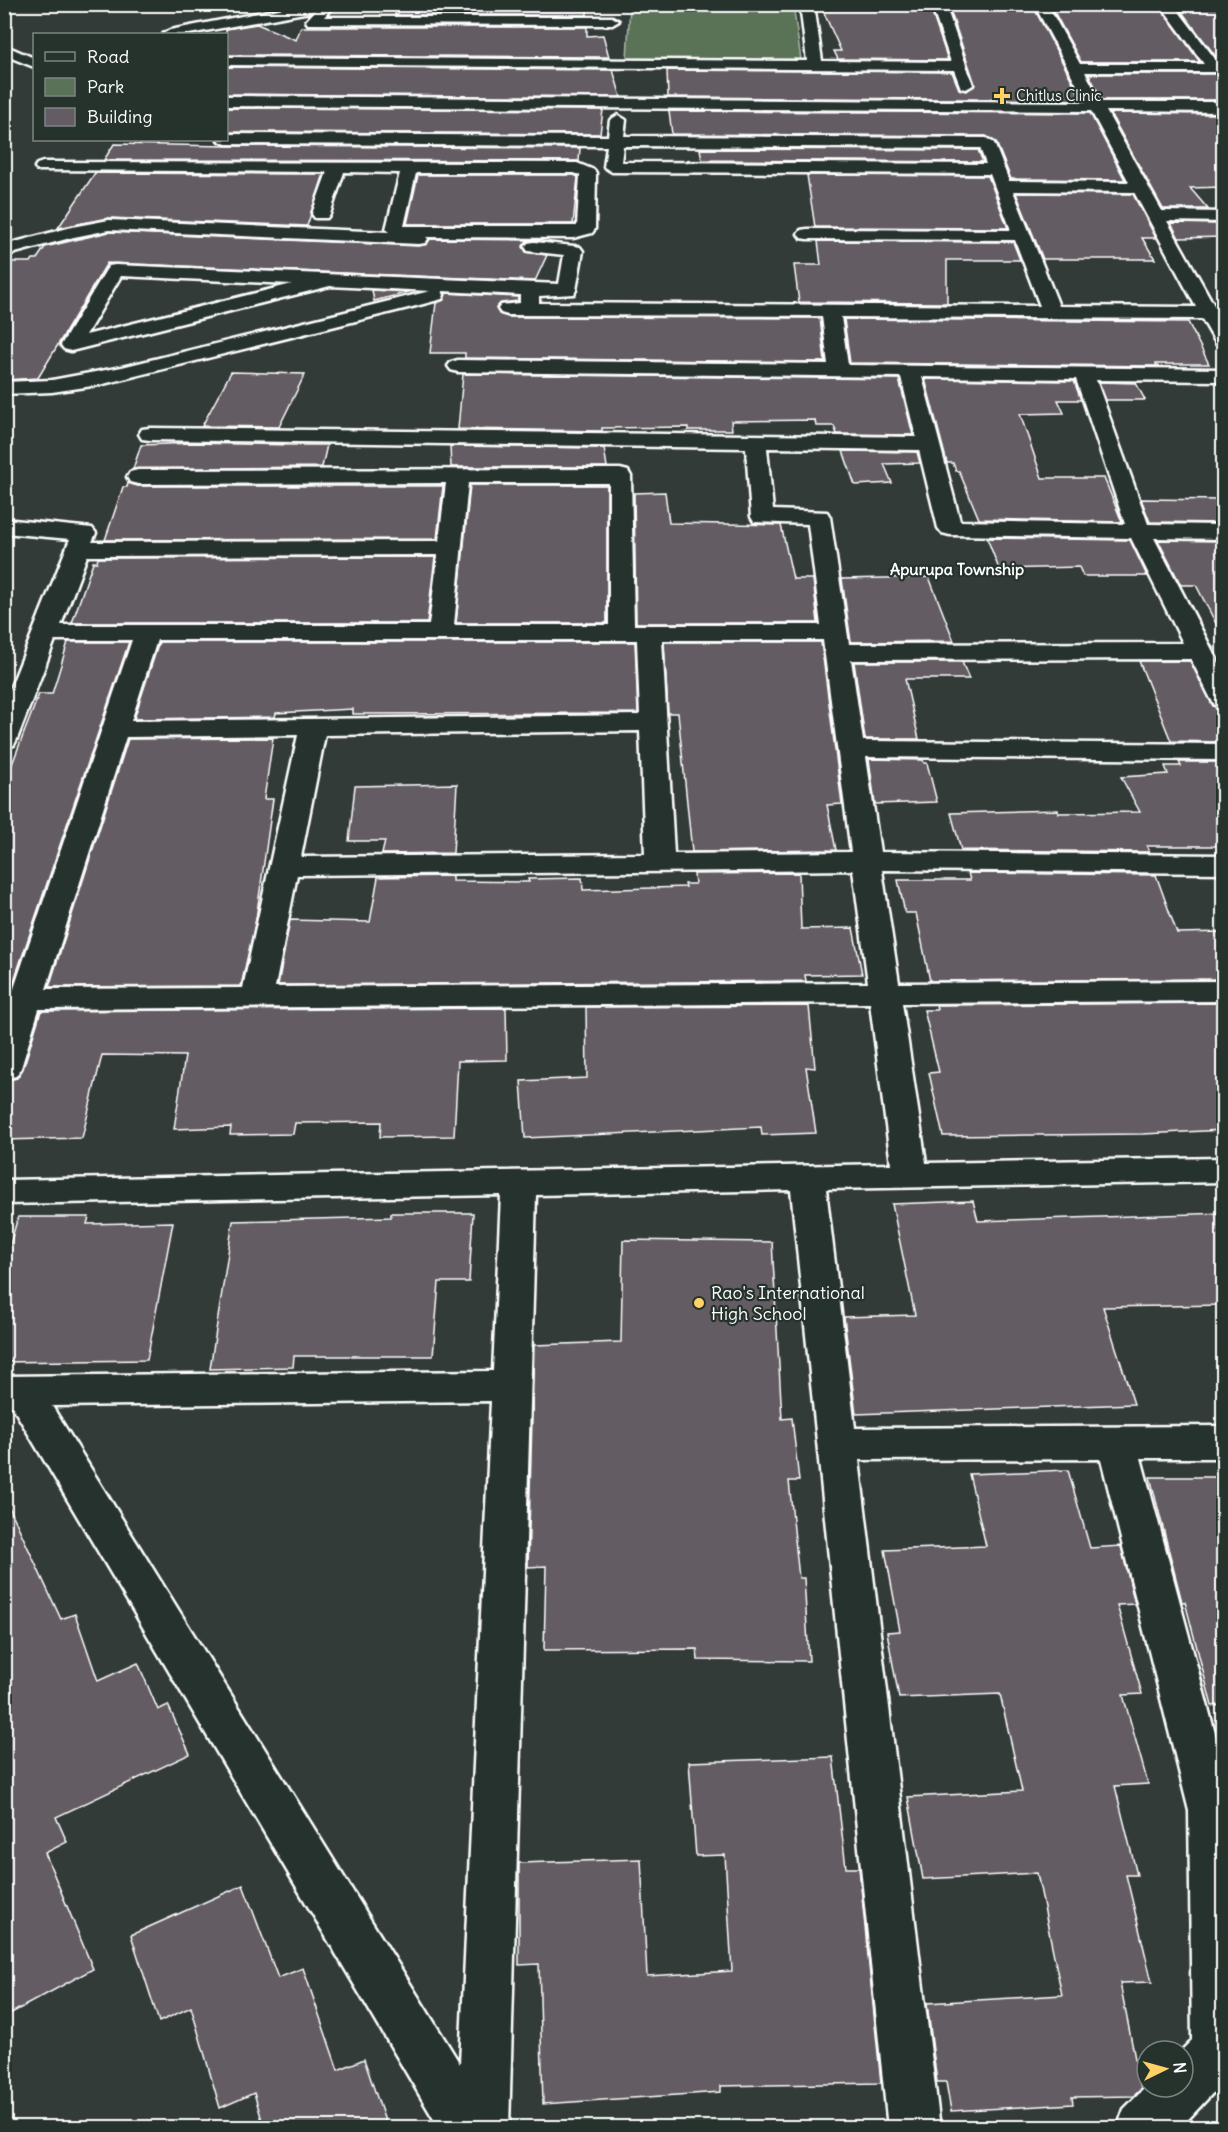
<svg xmlns="http://www.w3.org/2000/svg" width="1228" height="2132" font-family="Delius,sans-serif">
	<rect width="100%" height="100%" fill="#323b38"/>
	<filter id="ink" filterUnits="userSpaceOnUse"><feTurbulence type="fractalNoise" baseFrequency=".0167" numOctaves="2"/><feDisplacementMap in="SourceGraphic" scale="12" xChannelSelector="R" yChannelSelector="G"/><feConvolveMatrix kernelMatrix="1 2 1 2 8 2 1 2 1" color-interpolation-filters="sRGB"/></filter>
	<g filter="url(#ink)">
		<polygon fill="#5a7257" stroke="#acb8ab" stroke-width="1.5" points="630,5 793,5 801,60 627,59"/>
		<g fill="#645c64" stroke="#fff" stroke-width="1.5">
			<polygon points="587,4 587,15 395,15 396,9 449,9 449,6"/>
			<polygon points="820,4 929,4 948,60 838,59 834,51 841,51"/>
			<polygon points="948,4 1032,4 1082,100 668,97 667,70 952,72 959,89 967,91 975,84"/>
			<polygon points="1050,4 1158,4 1200,62 1081,62"/>
			<polygon points="1176,4 1224,4 1224,62 1220,62"/>
			<polygon points="257,24 296,40 301,27 587,27 587,36 603,35 609,57 226,55 226,29"/>
			<polygon points="226,67 613,70 621,97 226,94"/>
			<polygon points="1089,74 1224,74 1224,100 1102,100"/>
			<polygon points="226,108 603,110 600,134 226,132"/>
			<polygon points="669,111 1090,113 1125,180 1011,179 996,142 986,136 672,134"/>
			<polygon points="1110,113 1224,114 1224,187 1190,188 1208,209 1163,209"/>
			<polygon points="114,144 226,146 580,148 579,161 104,160"/>
			<polygon points="700,149 978,150 983,162 702,160"/>
			<polygon points="95,173 324,174 307,226 109,218 58,228"/>
			<polygon points="418,175 574,175 578,177 573,224 407,224"/>
			<polygon points="807,175 988,176 1008,228 815,227"/>
			<polygon points="1016,193 1133,194 1156,238 1142,238 1155,259 1043,259"/>
			<polygon points="1171,223 1221,224 1224,228 1224,237 1179,238"/>
			<polygon points="109,232 419,246 427,244 430,239 532,240 526,242 523,246 526,252 547,255 535,281 107,263 38,378 4,380 4,262 31,262 33,259 37,259 45,247"/>
			<polygon points="818,241 1013,242 1020,260 947,260 947,303 799,302 794,265 821,265"/>
			<polygon points="372,290 409,292 374,301"/>
			<polygon points="446,293 518,297 518,301 501,303 496,308 499,314 508,317 820,318 825,362 465,358 465,353 430,353 436,303 444,300"/>
			<polygon points="844,319 1188,322 1209,364 1156,364 1157,366 850,363"/>
			<polygon points="231,372 305,374 279,427 202,426"/>
			<polygon points="463,374 899,379 913,435 837,434 834,426 816,426 815,420 731,421 732,430 688,430 688,427 602,428 602,431 458,429"/>
			<polygon points="925,379 1074,381 1081,400 1058,400 1064,413 1020,414 1042,478 1104,478 1122,522 979,519 959,471 956,471 953,463 947,463"/>
			<polygon points="1099,382 1136,383 1145,400 1106,400"/>
			<polygon points="193,443 291,445 327,445 322,467 133,469 141,445"/>
			<polygon points="450,446 604,448 607,467 451,467"/>
			<polygon points="843,451 917,452 920,463 884,464 892,483 855,485"/>
			<polygon points="128,483 138,486 443,486 437,539 105,540 123,487 127,487"/>
			<polygon points="470,485 607,485 607,623 456,623"/>
			<polygon points="665,492 669,523 781,525 793,579 813,579 818,623 636,623 634,493"/>
			<polygon points="1141,499 1224,500 1224,523 1150,522"/>
			<polygon points="987,538 1130,540 1147,576 1083,576 1079,567 999,569"/>
			<polygon points="1158,540 1224,541 1224,639 1196,585 1181,585"/>
			<polygon points="435,557 427,623 72,623 93,562 97,562 98,558"/>
			<polygon points="929,577 954,641 851,642 842,579"/>
			<polygon points="68,642 129,642 4,1010 4,772 9,772 39,694 52,694"/>
			<polygon points="159,642 635,642 638,713 353,714 353,709 276,713 275,717 134,719"/>
			<polygon points="664,642 821,642 842,804 827,805 836,850 692,852 678,713 668,713"/>
			<polygon points="1139,661 1190,661 1213,706 1224,709 1224,742 1171,741"/>
			<polygon points="854,662 962,662 969,679 905,679 919,739 865,739"/>
			<polygon points="273,738 264,799 273,799 256,919 241,986 49,987 128,739"/>
			<polygon points="869,759 923,760 924,763 927,763 937,802 875,804"/>
			<polygon points="1179,762 1224,762 1224,846 1147,846 1149,852 961,850 951,813 1058,810 1058,813 1140,812 1121,777 1168,774 1165,766 1181,766"/>
			<polygon points="457,784 453,853 382,854 385,841 349,841 355,786"/>
			<polygon points="799,873 801,929 853,928 862,974 805,975 806,981 278,985 290,920 370,922 378,877 452,876 452,881 529,882 528,879 582,878 583,890 686,887 685,884 695,884 694,874"/>
			<polygon points="968,873 1156,875 1177,933 1224,932 1224,979 930,981 916,913 905,913 898,880 970,880"/>
			<polygon points="1224,1003 1224,1130 1143,1134 943,1136 929,1073 939,1072 924,1010 937,1010 936,1005"/>
			<polygon points="809,1006 815,1068 806,1067 816,1133 762,1135 761,1127 525,1138 521,1081 587,1078 586,1007"/>
			<polygon points="506,1008 507,1060 458,1061 454,1136 380,1137 381,1122 295,1123 293,1134 230,1135 231,1127 174,1129 185,1056 102,1055 82,1138 4,1140 4,1081 17,1078 23,1069 41,1011"/>
			<polygon points="973,1201 978,1221 1224,1213 1224,1305 1103,1307 1134,1404 856,1414 844,1317 915,1315 892,1204"/>
			<polygon points="391,1213 473,1213 469,1282 439,1282 433,1356 294,1356 293,1367 210,1369 233,1221 391,1217"/>
			<polygon points="18,1217 89,1217 87,1224 173,1222 147,1360 4,1362 4,1265"/>
			<polygon points="623,1240 772,1242 782,1419 792,1418 799,1481 789,1481 799,1578 804,1578 809,1661 698,1660 697,1649 544,1650 546,1566 528,1567 534,1345 621,1342"/>
			<polygon points="1068,1470 1090,1548 1121,1546 1135,1604 1117,1605 1142,1694 1123,1695 1148,1784 1115,1786 1137,1875 1126,1875 1152,1982 1120,1983 1141,2089 1134,2096 1072,2097 1073,2104 951,2111 946,2082 937,2082 927,2003 1062,1995 1037,1873 923,1879 908,1797 1022,1791 1000,1694 899,1698 887,1632 900,1631 885,1550 986,1546 969,1474"/>
			<polygon points="1150,1477 1224,1477 1224,1705 1212,1706 1185,1602 1182,1602"/>
			<polygon points="4,1496 61,1619 75,1614 98,1681 138,1663 158,1710 168,1705 190,1754 56,1817 67,1842 45,1853 93,1969 4,2017"/>
			<polygon points="833,1757 846,1868 859,1868 881,2083 721,2086 721,2092 543,2104 539,1964 519,1965 519,1863 641,1859 647,1976 732,1971 725,1855 696,1856 689,1762"/>
			<polygon points="243,1885 278,1978 303,1968 338,2070 364,2059 387,2127 264,2127 254,2093 220,2108 191,2007 159,2022 131,1935"/>
		</g>
		<g fill="none" stroke-linecap="round" stroke-linejoin="round">
			<g stroke="#fff" stroke-width="5">
				<g id="minor">
					<polygon points="305,4 335,4 324,17 612,17 619,21 612,25 308,24 306,21 315,11 189,34 163,34 170,30"/>
					<polygon points="800,4 814,4 822,61 951,62 931,4 945,4 973,85 966,89 961,88 954,70 226,65 226,57 807,61"/>
					<path d="M1034,4h13l33,60h124l-44,-60h13l46,60h5v8h-139l16,30h123v10l-118,-1 56,100 62,1v10l-57,-1 48,86h9v12h-3l3,28 -7,-2 -15,-26 -361,-2 7,48 376,4v12l-128,-1 52,144 76,1v14l-70,-1 70,135v34l-9,-2 -4,-6 -20,-40 -340,1 12,81 361,3v16l-358,-3 14,95 344,3v18l-342,-3 17,113 325,-2v20l-322,2 24,160 298,-5v24l-398,7 29,239 369,-2v32h-83l83,309v314l-44,47h-63l7,-19 23,-23 36,1v-36h-2l11,-11 -3,-229 -88,-352 -242,1 81,668h-52l-97,-938 -255,5 -27,933h-70l-427,-722h-8v-30l489,-5 8,-176 -497,9v-24l887,-16 -21,-161 -831,6 -18,59 -5,8 -12,3v-61l128,-378h-77l-38,99 -3,6 -10,2v-43l66,-165 -66,-6v-14l88,9 4,5 -4,9 347,-1 7,-58 -308,1 -8,-2 -3,-5 3,-5 8,-2 482,-1 8,2 3,5 3,149h187l-13,-101 -54,-2 -3,-5 -5,-69 -596,-8 -8,-1 -3,-5 3,-5 8,-1 766,9 -15,-60 -443,-5 -7,-2 -3,-4 3,-4 7,-2 370,4 -6,-48 -314,-1 -7,-2 -3,-4 3,-4 19,-2v-8l-78,-4 2,4 -2,4 -30,8 -313,78 -47,7 -48,2v-12l48,-2 70,-13 308,-76 -100,-5 -259,65 -7,-2 -3,-4 45,-75 3,-4 6,-1 444,19 5,-29 -36,-4 -3,-4 3,-4 6,-1 40,4 6,1 3,4 -7,39 -2,4 -35,2v7l501,3 -25,-66 -208,-1 -6,-1 -3,-4 3,-4 6,-1 204,1 -21,-56 -378,-2 -8,-5 3,-21 -381,-2 -8,-4h8v-6l382,2 2,-16 8,-5 8,5 -2,16 362,2 8,5 15,38 120,1 -38,-71 -865,-5v-10l860,6zM623,146l357,2 6,16 -365,-2zM1013,191l121,1 62,115 -137,-1zM121,276l171,8 -206,51zM922,377l154,2 49,145 -165,-3zM767,448l152,2 19,78 4,5 8,2 181,3 52,105 -334,1 -19,-127 -3,-5 -54,-2zM468,483h141v142h-155zM438,555l-9,70h-368l26,-69zM157,640h480l3,75 -509,6zM662,640h161l28,212 -177,2zM640,731l5,123 -344,3 24,-122zM298,735l-55,253 -197,1 80,-252zM853,870l15,113 -593,4 22,-112zM491,1401l-31,663 -408,-658z"/>
					<polygon points="4,45 34,58 34,67 4,55"/>
					<path d="M43,162l534,1 17,7 2,3 -1,56 -3,4 -19,5 -147,-1 2,2 -3,4 -6,1 -310,-14 -35,7 -70,19v-11l68,-18 37,-7 280,12 -3,-3 14,-56 -56,-1 -14,42 -3,4h-12l-3,-4 15,-42 -290,-2 -2,-3 2,-3zM416,173h158l6,2 -3,51h-173z"/>
				</g>
			</g>
			<use href="#minor" fill="#26332d" fill-rule="evenodd"/>
		</g>
	</g>
	<g fill="#ffd166" stroke="#26332d" stroke-width="2">
		<path d="M999 87h6v6h6v6h-6v6h-6v-6h-6v-6h6z"/>
		<circle cx="699" cy="1303" r="6"/>
	</g>
	<g text-anchor="middle" stroke-width="4.5" stroke-linejoin="round" paint-order="stroke">
		<g font-size="15" fill="#fff" stroke="#26332d" text-anchor="start">
			<text x="1016" y="101">Chitlus Clinic</text>
		</g>
		<g font-size="16" font-weight="bold" fill="#fff" stroke="#26332d">
			<text x="957" y="575">Apurupa Township</text>
		</g>
		<g font-size="18" fill="#fff" stroke="#26332d" text-anchor="start">
			<text x="711" y="1299">Rao's International<tspan x="711" dy="21">High School</tspan></text>
		</g>
	</g>
	<rect width="1228" height="2132" fill="none" stroke="#26332d" stroke-width="24"/>
	<rect x="12" y="12" width="1204" height="2108" fill="none" stroke="#fff" stroke-width="2" filter="url(#ink)"/>
	<rect x="33" y="33" width="195" height="108" fill="#26332d" stroke="#7d8581" stroke-width="1.5"/>
	<rect x="45" y="52" width="30" height="9" fill="#26332d" stroke="#7d8581" stroke-width="1.5"/>
	<text x="87" y="63" font-size="18" fill="#ffffff">Road</text>
	<rect x="45" y="78" width="30" height="18" fill="#5a7257" stroke="#7d8581" stroke-width="1.5"/>
	<text x="87" y="93" font-size="18" fill="#ffffff">Park</text>
	<rect x="45" y="108" width="30" height="18" fill="#645c64" stroke="#7d8581" stroke-width="1.5"/>
	<text x="87" y="123" font-size="18" fill="#ffffff">Building</text>
	<g transform="translate(1165 2069) rotate(85)"><circle r="28" fill="#26332d" stroke="#7d8581" stroke-width="1.5"/>
	<path d="M0-4.5L10 22L0 15L-10 22Z" fill="#ffd166"/>
	<text y="-9" font-size="16" font-weight="bold" text-anchor="middle" fill="#ffffff">N</text>
	</g>
</svg>
